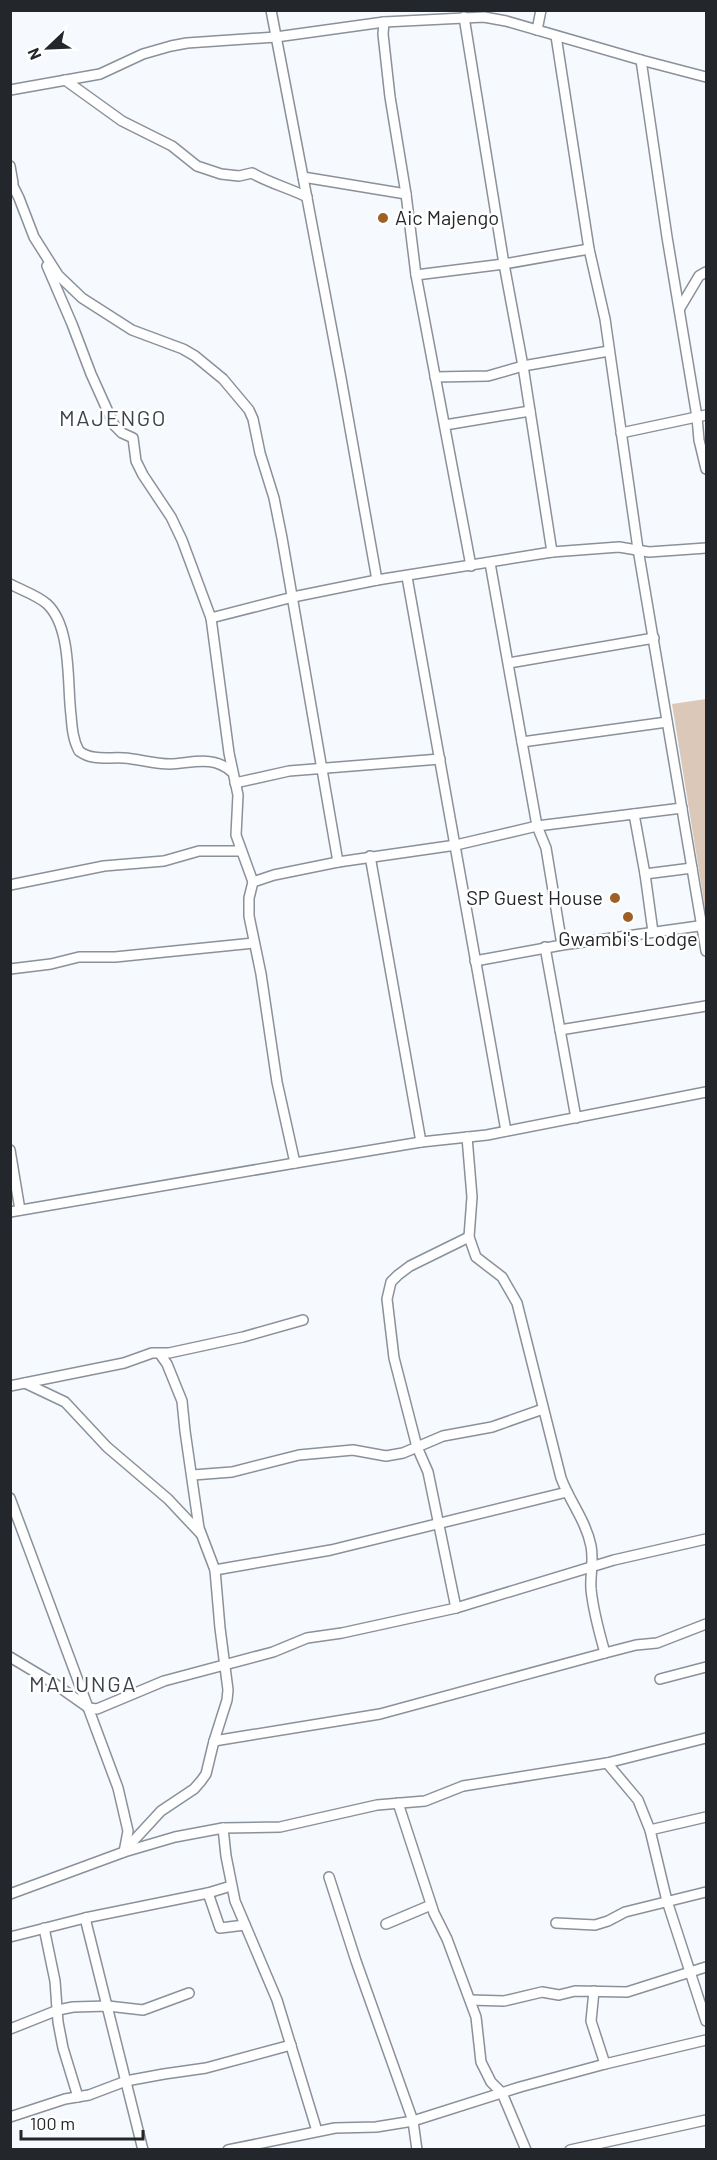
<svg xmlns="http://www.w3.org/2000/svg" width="717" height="2160" font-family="Barlow,sans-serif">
	<rect width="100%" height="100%" fill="#f6fafe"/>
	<polygon fill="#dcc8b9" points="706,699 706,908 705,908 672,704"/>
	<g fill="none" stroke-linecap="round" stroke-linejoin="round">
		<g stroke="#89919a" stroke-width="12">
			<g id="minor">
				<polyline points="271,10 303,177 406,194"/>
				<polyline points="464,17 504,264 523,366 552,552"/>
				<polyline points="384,22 383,34 390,97 406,194 416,275 471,566"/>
				<polyline points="537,30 541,10"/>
				<polyline points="556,36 589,249 605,319 638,549 706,951"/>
				<polyline points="641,60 667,237 697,417 699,440 706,469"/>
				<path d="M65,80l57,41 50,25 25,20 24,8 18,2 13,-3c17,10 37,15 55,24"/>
				<polyline points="10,90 100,74 143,54 171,46 187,43 276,37 384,22 484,17 506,21 641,60 706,77"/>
				<polyline points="10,166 13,183"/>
				<polyline points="303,177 341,378 377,580"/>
				<polyline points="10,180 19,198 34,237 58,275 82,298 132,330 183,349 195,356 223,379 249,410 253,419 260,453 274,498 282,538 338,862"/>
				<polyline points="47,266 72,324 91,374 114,425 122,433 133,438 136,461 143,475 171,517 182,540 211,618"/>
				<polyline points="416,275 504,264 589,249"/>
				<polyline points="680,308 699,276 706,272"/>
				<polyline points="435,377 488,376 523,366 609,351"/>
				<polyline points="445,425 530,411"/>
				<polyline points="621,433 706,415"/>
				<polyline points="490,563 537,826 546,848 562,945"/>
				<polyline points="407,577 506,1131"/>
				<path d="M10,584c13,7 27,11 37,20 25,23 20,80 24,111 1,13 2,25 8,36 13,10 29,6 45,7 15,1 30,6 46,6 23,-1 43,-9 62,8"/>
				<polyline points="509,663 654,638"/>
				<polyline points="522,742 667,722"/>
				<polyline points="235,783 289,771 440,759"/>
				<polyline points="634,814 645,874 653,932"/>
				<polyline points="370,856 421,1142"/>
				<polyline points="645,874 692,868"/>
				<polyline points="253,882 236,835 238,795 229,753 211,618 293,597 377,580 552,552 619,547 649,552 706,548"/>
				<polyline points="10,885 104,866 164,861 199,851 240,851"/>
				<polyline points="545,947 576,1118"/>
				<polyline points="475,961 562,945 706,925"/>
				<polyline points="10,969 51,964 79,957 115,957 254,943"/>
				<polyline points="560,1030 706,1006"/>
				<path d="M467,1137l5,60 -3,40 7,20 26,20 15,26 44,175c9,24 25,43 30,68 3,15 -1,28 0,43 2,21 8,43 14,64"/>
				<polyline points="10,1150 20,1210"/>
				<polyline points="295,1163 277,1082 261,974 249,916 249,898 253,882 274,875 338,862 456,845 537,826 682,808"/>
				<polyline points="10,1212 295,1163 421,1142 487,1135 706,1092"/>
				<polyline points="25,1383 65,1402 107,1447 168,1499 201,1534"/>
				<polyline points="10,1386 124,1363 152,1353 169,1353 243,1337 303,1320"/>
				<polyline points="193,1475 232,1472 299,1455 353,1450 386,1456 403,1453 443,1436 492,1427 543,1409"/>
				<polyline points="10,1498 118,1788 128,1831 124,1852"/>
				<polyline points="215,1570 331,1550 567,1492"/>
				<polyline points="456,1608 428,1472 417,1447 394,1358 387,1299 391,1282 398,1275 410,1266 469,1237"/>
				<polyline points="10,1657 55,1684 89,1708 97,1709 164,1681 273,1652 307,1638 342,1633 456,1608 614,1560 706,1539"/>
				<polyline points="660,1679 706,1667"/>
				<polyline points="214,1741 380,1714 605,1653 636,1645 657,1643 706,1624"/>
				<polyline points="607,1763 638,1800 650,1830 667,1901 706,2021"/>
				<polyline points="398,1803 434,1913 447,1939 476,2017 481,2062 491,2082 502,2093 526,2150"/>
				<polyline points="223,1828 226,1856 235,1901 277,2000 317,2131"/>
				<polyline points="650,1830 706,1817"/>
				<polyline points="125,1850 161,1811 194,1789 201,1781 206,1774 214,1741 227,1700 228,1690 220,1628 215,1570 199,1528 185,1431 182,1401 167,1364 160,1354"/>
				<polyline points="329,1877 356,1961 413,2121 417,2150"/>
				<polyline points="208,1893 220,1928 245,1925"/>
				<polyline points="10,1894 124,1852 175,1837 223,1828 280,1827 377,1805 425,1801 463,1786 607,1763 706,1738"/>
				<polyline points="85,1918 143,2150"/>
				<polyline points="556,1923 595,1925 608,1921 625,1912 706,1892"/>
				<polyline points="386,1924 431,1905"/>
				<polyline points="44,1928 55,1981 58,2022 63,2048 78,2097"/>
				<polyline points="10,1937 85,1918 208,1893 231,1886"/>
				<polyline points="594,1991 591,2021 605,2064"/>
				<polyline points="470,2000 504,2001 542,1992 559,1995 575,1991 627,1992 706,1967"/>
				<polyline points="10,2029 58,2010 73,2007 108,2006 143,2010 189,1993"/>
				<polyline points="10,2117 65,2099 89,2095 126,2081 164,2074 206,2068 291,2045"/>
				<polyline points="228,2150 335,2128 376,2127 413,2121 520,2087 605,2064 706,2040"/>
				<polyline points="570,2150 706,2120"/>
			</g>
		</g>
		<use href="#minor" stroke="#fff" stroke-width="9"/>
	</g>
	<g fill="#9f6027" stroke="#fff" stroke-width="2">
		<circle cx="383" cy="218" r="6"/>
		<circle cx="615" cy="898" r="6"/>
		<circle cx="628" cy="917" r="6"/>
	</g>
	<g text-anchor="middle" stroke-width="5" stroke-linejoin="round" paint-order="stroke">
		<g font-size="20" fill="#23262a" stroke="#fff" text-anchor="start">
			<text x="395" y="225">Aic Majengo</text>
			<text x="603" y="905" text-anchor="end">SP Guest House</text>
			<text x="628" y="946" text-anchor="middle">Gwambi's Lodge</text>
		</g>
		<g font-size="22" letter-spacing="1.5" fill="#3d444c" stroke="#fff">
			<text x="113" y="426">MAJENGO</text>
			<text x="83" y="1692">MALUNGA</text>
		</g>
	</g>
	<rect width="717" height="2160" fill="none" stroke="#23262a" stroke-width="24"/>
	<g transform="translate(48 48) rotate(247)" stroke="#ffffff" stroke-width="4.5" paint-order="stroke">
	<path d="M0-4.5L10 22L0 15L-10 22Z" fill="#23262a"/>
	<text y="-9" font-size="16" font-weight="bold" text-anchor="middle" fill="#23262a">N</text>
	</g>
	<path d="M21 2130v9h122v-9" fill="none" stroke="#23262a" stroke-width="3"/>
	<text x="30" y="2130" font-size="18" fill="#23262a" stroke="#ffffff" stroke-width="4.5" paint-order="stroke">100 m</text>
</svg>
